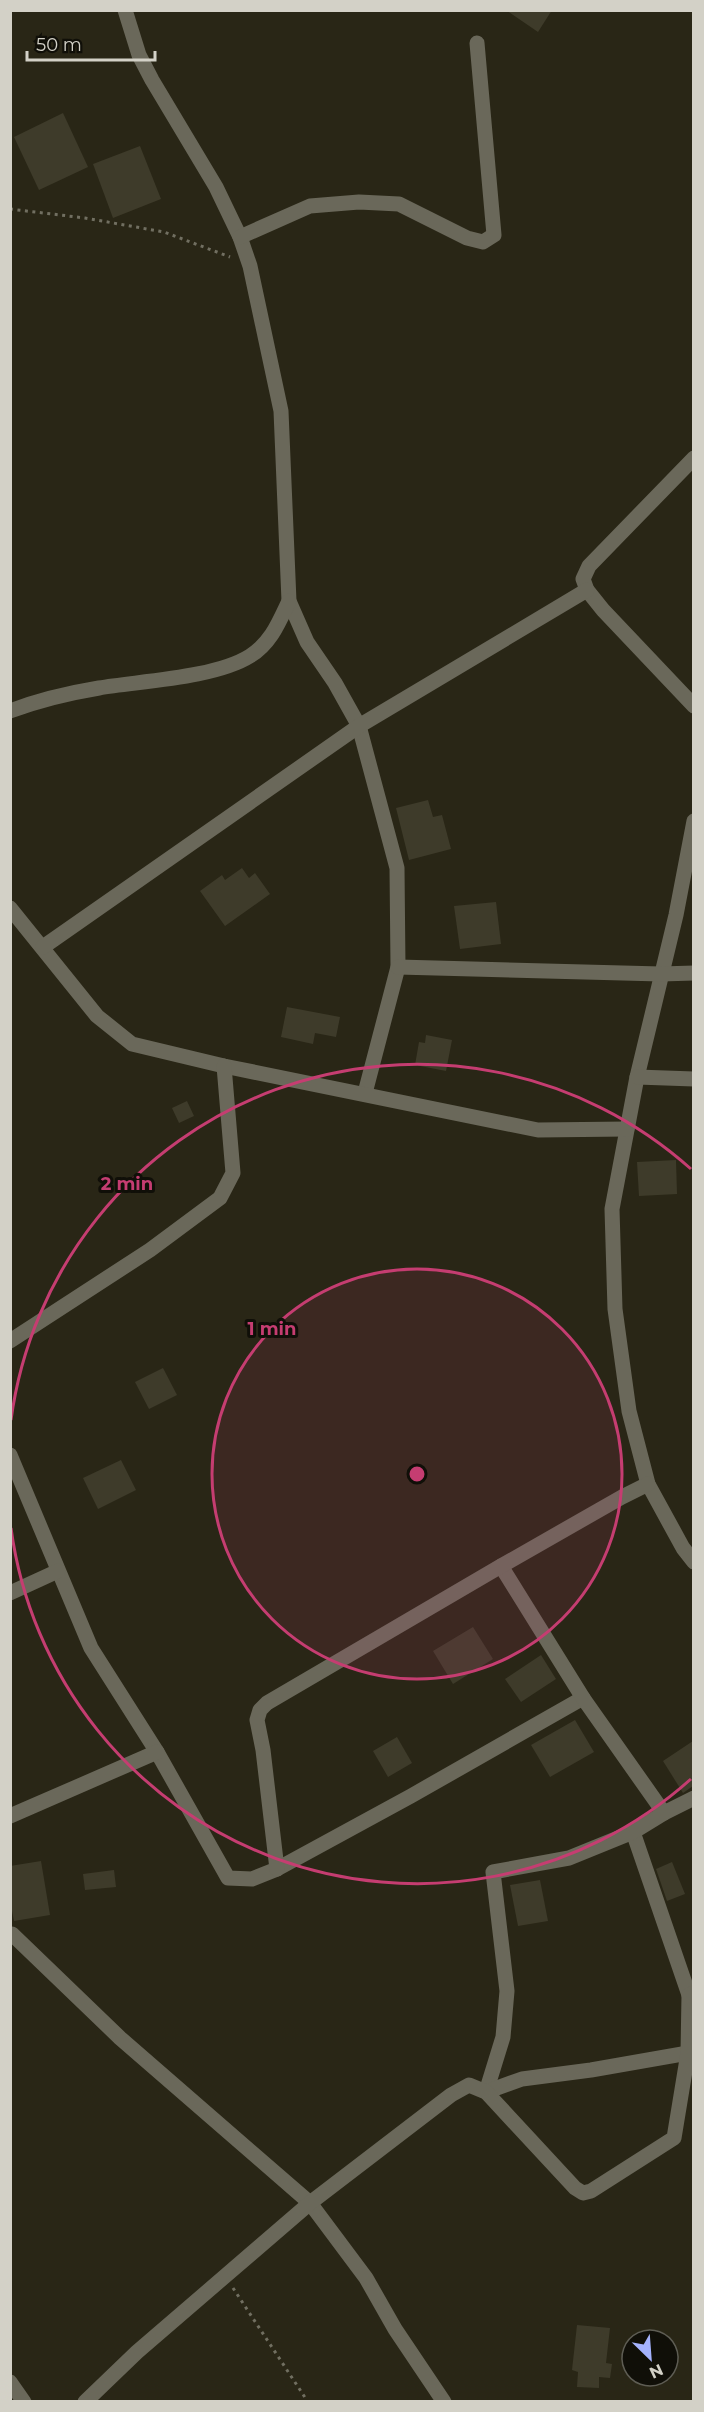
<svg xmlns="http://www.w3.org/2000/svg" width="704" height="2412" font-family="Montserrat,sans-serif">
	<rect width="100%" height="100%" fill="#292616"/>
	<g fill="#3e3b2a">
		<polygon points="506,10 552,10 538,32"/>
		<polygon points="63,113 88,167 39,190 14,137"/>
		<polygon points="140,146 161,199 113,218 93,164"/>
		<polygon points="428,800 433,817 442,815 451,849 409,860 396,808"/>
		<polygon points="242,868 249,878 255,873 270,894 225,926 200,891 222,875 225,880"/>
		<polygon points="496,902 501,944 460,949 454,906"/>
		<polygon points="287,1007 340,1017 336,1037 315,1033 313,1044 281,1037"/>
		<polygon points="426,1035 452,1040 446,1071 415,1065 419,1042 425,1043"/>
		<polygon points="187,1101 194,1116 179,1123 172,1108"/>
		<polygon points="676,1160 677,1194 639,1196 637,1162"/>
		<polygon points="163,1368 177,1395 149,1409 135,1382"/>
		<polygon points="121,1460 136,1490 98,1509 83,1478"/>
		<polygon points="473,1627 493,1659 453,1684 433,1651"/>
		<polygon points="541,1655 556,1679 521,1702 505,1679"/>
		<polygon points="575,1720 594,1752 550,1777 531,1745"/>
		<polygon points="397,1737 412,1763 388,1777 373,1751"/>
		<polygon points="693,1741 693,1786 683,1793 663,1761"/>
		<polygon points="41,1861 50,1915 14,1921 10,1901 10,1866"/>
		<polygon points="672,1862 685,1894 667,1901 656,1869"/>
		<polygon points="114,1870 116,1887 85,1890 83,1874"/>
		<polygon points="540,1880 548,1921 518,1926 510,1885"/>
		<polygon points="577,2325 610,2328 606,2363 612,2364 610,2378 599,2377 599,2388 577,2387 578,2372 572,2370"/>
	</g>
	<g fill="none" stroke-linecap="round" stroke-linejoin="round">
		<g stroke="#716f61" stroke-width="3" stroke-dasharray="3 4.5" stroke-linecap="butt">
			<polyline points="10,209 85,218 164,232 230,257"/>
			<polyline points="233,2288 308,2402"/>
		</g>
		<g stroke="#6a685a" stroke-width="15">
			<polyline points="125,10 139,55 152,80 216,187 240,237 250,266 281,411 289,601 307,642 335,683 359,726 397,868 398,967 365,1093"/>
			<polyline points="240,237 310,206 359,202 399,204 467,238 483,242 494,235 477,43"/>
			<polyline points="694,458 589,566 583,579 587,590 603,610 694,706"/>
			<path d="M10,711c29,-11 59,-18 89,-23 42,-7 116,-10 151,-32 21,-13 29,-34 39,-55"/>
			<polyline points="694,821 676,915 637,1077 612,1209 615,1309 629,1411 648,1484 683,1548 694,1562"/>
			<polyline points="10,908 97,1016 132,1044 224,1066 538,1130 627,1129"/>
			<polyline points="43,947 359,726 587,590"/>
			<polyline points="398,967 661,974 694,973"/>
			<polyline points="637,1077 694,1079"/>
			<polyline points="10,1341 150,1250 220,1198 233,1173 224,1066"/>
			<polyline points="10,1455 91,1648 157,1752 228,1878 252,1879 277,1869 411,1796 583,1698"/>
			<polyline points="501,1566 583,1698 664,1813"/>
			<polyline points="10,1593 58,1571"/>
			<polyline points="10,1816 157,1752"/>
			<polyline points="633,1832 689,1995"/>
			<polyline points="277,1869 263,1750 257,1720 260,1710 267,1703 501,1566 622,1497 648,1484"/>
			<polyline points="10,1934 12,1934 120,2038 310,2203 366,2278 395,2329 444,2402"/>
			<polyline points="486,2092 503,2037 507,1991 493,1872 569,1858 633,1832 664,1813 694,1798"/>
			<polyline points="486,2092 522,2079 591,2070 688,2053"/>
			<polyline points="10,2382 24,2402"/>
			<polyline points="85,2402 137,2352 310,2203 451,2095 469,2085 486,2092 575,2188 583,2193 591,2191 674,2138 688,2053 689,1995 694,1993"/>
		</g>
	</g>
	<circle cx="417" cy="1474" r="205" fill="#c53d71" fill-opacity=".12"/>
	<g fill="none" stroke="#c53d71" stroke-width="3">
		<circle cx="417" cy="1474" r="205"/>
		<path d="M691 1779A410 410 0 0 1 11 1528M11 1420A410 410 0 0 1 691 1169"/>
	</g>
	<circle cx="417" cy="1474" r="9" fill="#c53d71" stroke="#100f08" stroke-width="3"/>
	<g font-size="18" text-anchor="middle" font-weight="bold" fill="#c53d71" stroke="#100f08" stroke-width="6" stroke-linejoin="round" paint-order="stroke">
		<text x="127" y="1190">2 min</text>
		<text x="272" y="1335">1 min</text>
	</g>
	<rect width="704" height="2412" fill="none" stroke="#d3d1c7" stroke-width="24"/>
	<g transform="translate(650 2358) rotate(155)"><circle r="28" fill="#100f08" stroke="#5e5d54" stroke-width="1.5"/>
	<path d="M0-4.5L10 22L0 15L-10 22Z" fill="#a4b2fc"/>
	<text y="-9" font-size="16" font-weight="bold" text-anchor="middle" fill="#d3d1c7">N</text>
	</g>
	<path d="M27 51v9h128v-9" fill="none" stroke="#d3d1c7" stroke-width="3"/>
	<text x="36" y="51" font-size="18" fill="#d3d1c7" stroke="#100f08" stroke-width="4.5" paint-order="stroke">50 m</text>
</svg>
